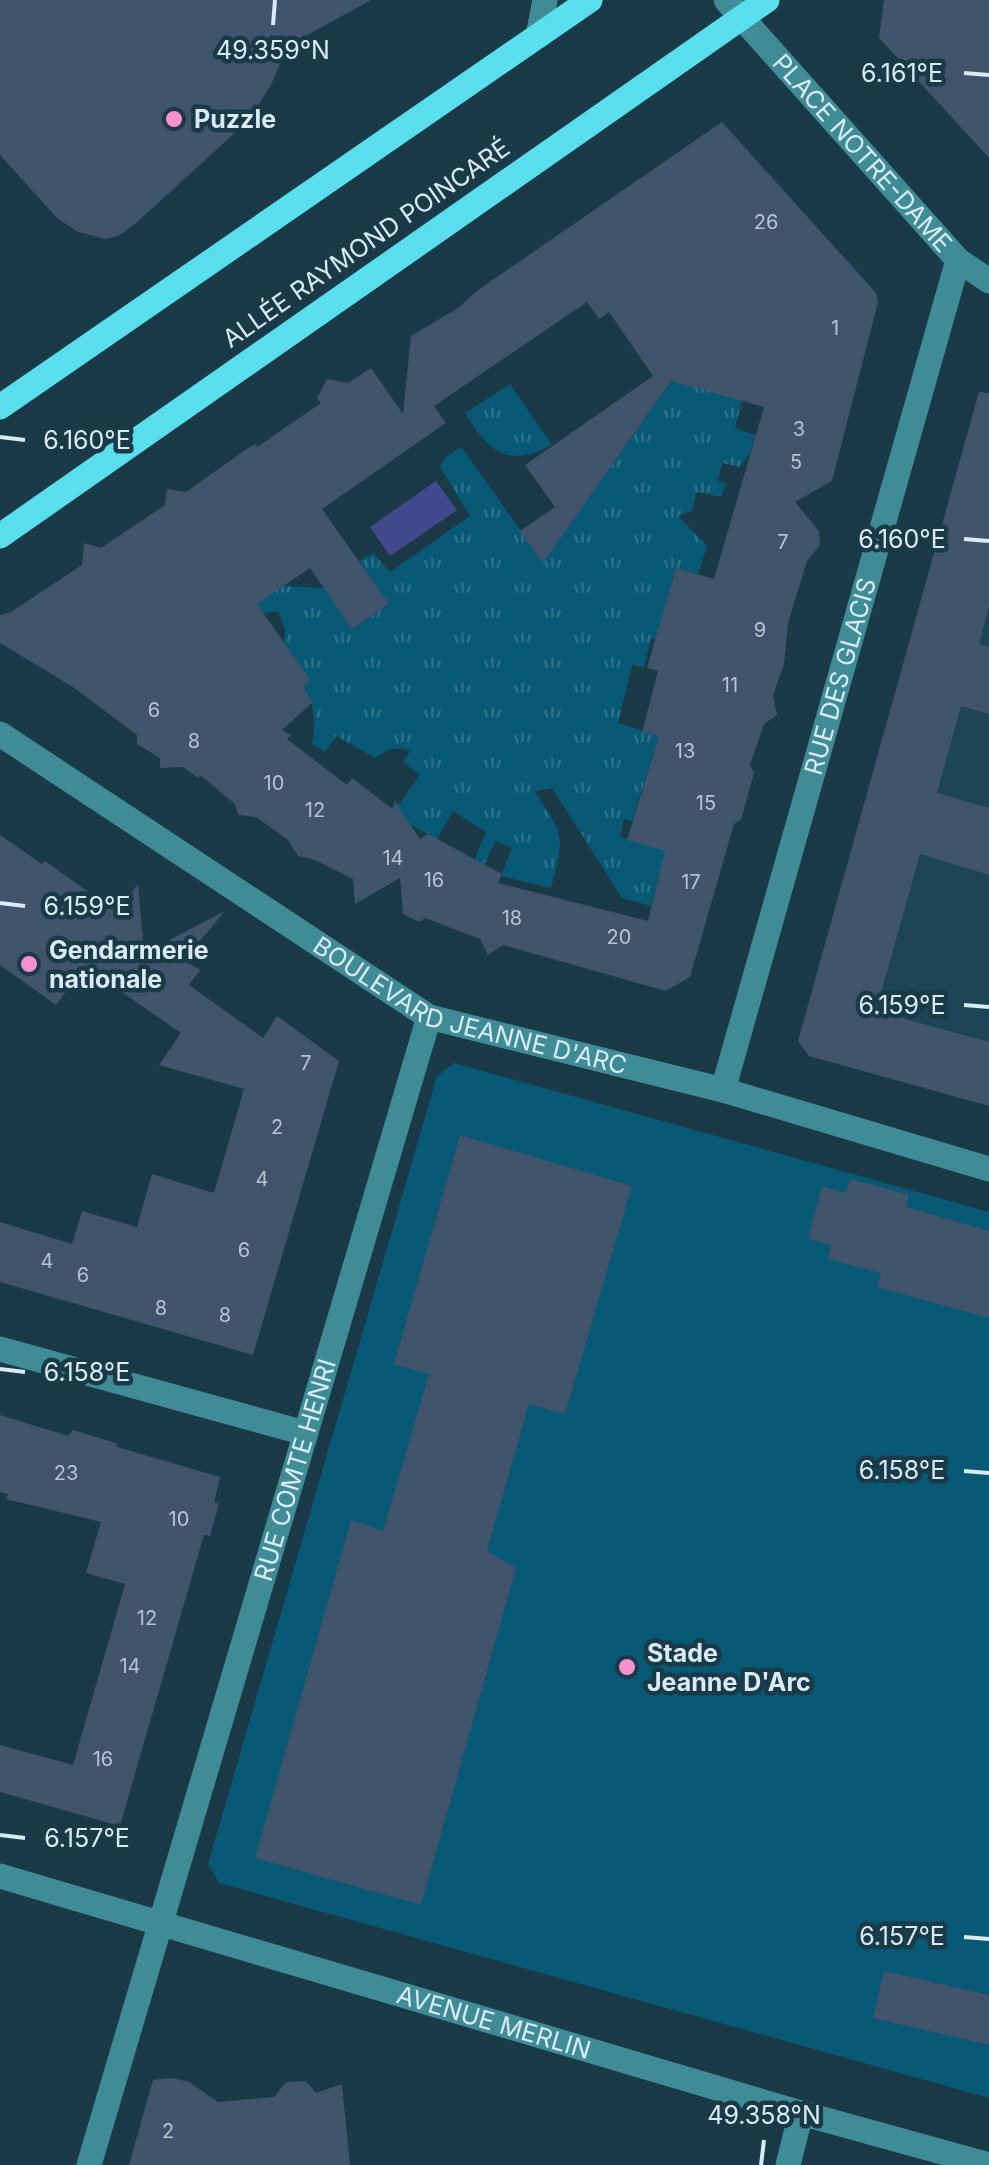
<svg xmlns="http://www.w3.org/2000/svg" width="989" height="2165" font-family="Inter,sans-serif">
	<defs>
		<pattern id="grass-tufts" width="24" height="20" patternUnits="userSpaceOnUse" patternTransform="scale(2.5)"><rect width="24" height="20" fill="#085975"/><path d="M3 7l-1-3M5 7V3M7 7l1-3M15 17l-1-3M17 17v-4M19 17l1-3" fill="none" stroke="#2b7189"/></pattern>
	</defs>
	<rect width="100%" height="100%" fill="#1a3a48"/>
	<polygon fill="#1d4557" points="989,412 989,1106 809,1056 798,1041 971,420"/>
	<g fill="url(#grass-tufts)">
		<path d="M687,359l36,36 19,6 -7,27 20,7 -5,18 -10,14 -18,-4 -4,18 8,2 -5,14 -24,-5 -5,19 -14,5 29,30 -9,28 -22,-6 -6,19 36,65 -55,-14 -7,29 -12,-2 -14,58 41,13 -27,85 -8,-2 -4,18 47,13 -16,56 -29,-8 -70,-110 -18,3c31,45 31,43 17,97l-50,-12 11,-28 -17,-7 -13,29 -10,-4 14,-34 -33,-21 -16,28 -51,-28 15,-9 19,-27 -17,-13 7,-11c-15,-6 -23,-1 -35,7l-39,-22 -11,16 -13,-8c4,-23 4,-38 -9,-58l7,-6 -26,-35 1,-16 -7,-18 -38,5 43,-30 41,2 28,41 36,-24 -29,-44 14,-8 17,19 80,-56 -30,-49 4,-8 15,-11 4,1 80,113z"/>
		<path d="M510,384l42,61c-45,23 -63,7 -87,-32z"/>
	</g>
	<polygon fill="#085975" points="454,1063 989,1212 989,2098 219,1883 208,1864 437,1076"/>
	<polygon fill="#424a8e" points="436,481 457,510 390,556 370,527"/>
	<g fill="#40546b" fill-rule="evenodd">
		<polygon points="0,0 371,0 293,43 284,54 271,85 249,120 135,224 118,236 105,239 78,232 57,218 0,155"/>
		<polygon points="884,0 989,0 989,158 879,38"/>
		<path d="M722,122l154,171 2,9 -46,179 -37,21 24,29 1,14 -13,16 -19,62 -4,41 -11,31 4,20 -13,9 -14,41 4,8 -13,47 -7,4 -44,153 -24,14 -163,-46 -15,10 -8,-16 -55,-21 -6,4 -16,-8 -3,-36 -45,26 -2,-25 -38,-19 -17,-4 -10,-16 -32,-23 -18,-2 -3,-11 -35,-29 -2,3 -15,-11 -23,1v-10l-23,-14v-9l-64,-48 -73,-44v-28l11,-3 71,-47 2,-22 17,5 64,-43 2,-16 19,3 62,-44 7,-4 2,3 64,-44 -4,-5 10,-19 21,4 23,-15 32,46 8,-78 47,-28 20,-18zM587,302l12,17 10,-7 44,64 -128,89 30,42 -35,24 23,32 128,-182 93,26 -50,172 -38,-11 -29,100 11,3 -16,61 17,4 -32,104 38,11 -17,70 -150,-38 4,-9 -74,-40 -8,5 -26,-39v10l-42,-32 -5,7 -60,-46 4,-4 -9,-5 31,-28 -10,-16 8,-5 -54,-77 53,-36 42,61 37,-25 -67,-95 121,-84 3,-2 -12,-17z"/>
		<polygon points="979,392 989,393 989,606 979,644 989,647 989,714 961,706 937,793 989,808 989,875 920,854 876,1011 989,1042 989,1106 809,1056 798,1041"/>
		<polygon points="0,835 42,864 45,861 117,912 138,884 144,953 225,911 184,960 200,970 189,985 263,1038 277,1016 339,1061 253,1355 0,1282 0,1222 72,1244 82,1211 137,1227 152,1174 214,1193 244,1089 159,1065 181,1033 84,966 56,1005 0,965"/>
		<polygon points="460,1135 632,1186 565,1414 529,1404 487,1551 516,1568 421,1905 255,1858 351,1520 383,1531 429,1374 394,1364"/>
		<polygon points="850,1179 909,1195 906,1207 989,1231 989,1318 877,1287 881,1273 828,1259 831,1245 808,1239 822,1186 846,1193"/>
		<polygon points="0,1415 68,1436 73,1430 116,1443 117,1447 220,1477 214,1502 219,1504 210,1536 204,1535 197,1559 120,1826 0,1792 0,1745 73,1765 125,1584 86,1573 101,1522 6,1499 8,1494 0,1492"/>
		<polygon points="884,1971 989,1995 989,2045 873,2018"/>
		<polygon points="172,2078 189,2082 218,2102 274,2097 286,2082 306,2081 316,2093 342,2084 350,2165 129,2165 153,2080"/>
	</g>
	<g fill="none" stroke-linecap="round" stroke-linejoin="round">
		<g stroke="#3f8c96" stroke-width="25">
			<path id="s1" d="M726,0l232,260 31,21"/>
			<polyline points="538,36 545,0"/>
			<path id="s2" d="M0,734l429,283 294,73 266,79"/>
			<path id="s3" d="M723,1090l235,-830"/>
			<polyline points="0,1349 305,1433"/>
			<path id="s4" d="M0,1876l801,237 188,52"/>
			<path id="s5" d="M89,2165l340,-1148"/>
			<polyline points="788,2165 801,2113"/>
		</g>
		<g stroke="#59deee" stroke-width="25">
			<polyline points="0,407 590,0"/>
			<polyline points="0,536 767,0"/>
		</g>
	</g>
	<path fill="none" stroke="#d9ebf4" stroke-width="4" d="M273,25l2,-25M964,73l25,2M0,437l25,3M964,539l25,2M0,903l25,3M964,1005l25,2M0,1369l25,3M964,1471l25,2M0,1835l25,3M964,1937l25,2M761,2165l3,-25"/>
	<g fill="#f890cc" stroke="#1a3a48" stroke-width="4">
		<circle cx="174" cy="119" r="10"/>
		<circle cx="29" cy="964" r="10"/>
		<circle cx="627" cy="1667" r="10"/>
	</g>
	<g text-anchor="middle" stroke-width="9" stroke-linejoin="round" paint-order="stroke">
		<g font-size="20" fill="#b3c5d2">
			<text x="766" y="229">26</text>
			<text x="835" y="335">1</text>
			<text x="799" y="436">3</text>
			<text x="796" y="469">5</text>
			<text x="783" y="549">7</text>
			<text x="760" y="637">9</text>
			<text x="730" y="692">11</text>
			<text x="154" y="717">6</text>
			<text x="194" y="748">8</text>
			<text x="685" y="758">13</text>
			<text x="274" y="790">10</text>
			<text x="706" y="810">15</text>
			<text x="315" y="817">12</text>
			<text x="393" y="865">14</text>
			<text x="434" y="887">16</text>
			<text x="691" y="889">17</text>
			<text x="512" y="925">18</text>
			<text x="619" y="944">20</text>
			<text x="306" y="1070">7</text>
			<text x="277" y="1134">2</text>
			<text x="262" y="1186">4</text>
			<text x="244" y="1257">6</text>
			<text x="47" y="1268">4</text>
			<text x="83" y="1282">6</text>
			<text x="161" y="1315">8</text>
			<text x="225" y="1322">8</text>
			<text x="66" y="1480">23</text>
			<text x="179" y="1526">10</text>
			<text x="147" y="1625">12</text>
			<text x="130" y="1673">14</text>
			<text x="103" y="1766">16</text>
			<text x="168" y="2138">2</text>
		</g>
		<g font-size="25" font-weight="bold" fill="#d9ebf4" stroke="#1a3a48" text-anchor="start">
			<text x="194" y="128">Puzzle</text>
			<text x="49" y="959">Gendarmerie<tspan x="49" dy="29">nationale</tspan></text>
			<text x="647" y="1662">Stade<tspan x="647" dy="29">Jeanne D'Arc</tspan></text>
		</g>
		<g font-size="25" fill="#d9ebf4" stroke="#1a3a48">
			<text dy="9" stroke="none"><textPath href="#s1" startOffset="205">PLACE NOTRE-DAME</textPath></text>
			<text transform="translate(366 243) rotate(-35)" y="9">ALLÉE RAYMOND POINCARÉ</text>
			<text dy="9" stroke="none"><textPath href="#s3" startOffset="430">RUE DES GLACIS</textPath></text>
			<text dy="9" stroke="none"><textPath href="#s2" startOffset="548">BOULEVARD JEANNE D'ARC</textPath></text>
			<text dy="9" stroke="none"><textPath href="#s5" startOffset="725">RUE COMTE HENRI</textPath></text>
			<text dy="9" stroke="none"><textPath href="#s4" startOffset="515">AVENUE MERLIN</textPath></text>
		</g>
	</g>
	<g font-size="25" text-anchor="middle" fill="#d9ebf4" stroke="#1a3a48" stroke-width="9" stroke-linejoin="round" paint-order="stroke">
		<text x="273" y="59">49.359°N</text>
		<text x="902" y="82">6.161°E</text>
		<text x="87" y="449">6.160°E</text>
		<text x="902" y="548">6.160°E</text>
		<text x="87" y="915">6.159°E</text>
		<text x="902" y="1014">6.159°E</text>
		<text x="87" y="1381">6.158°E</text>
		<text x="902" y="1479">6.158°E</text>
		<text x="87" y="1847">6.157°E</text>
		<text x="902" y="1945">6.157°E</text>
		<text x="764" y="2124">49.358°N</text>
	</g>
</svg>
